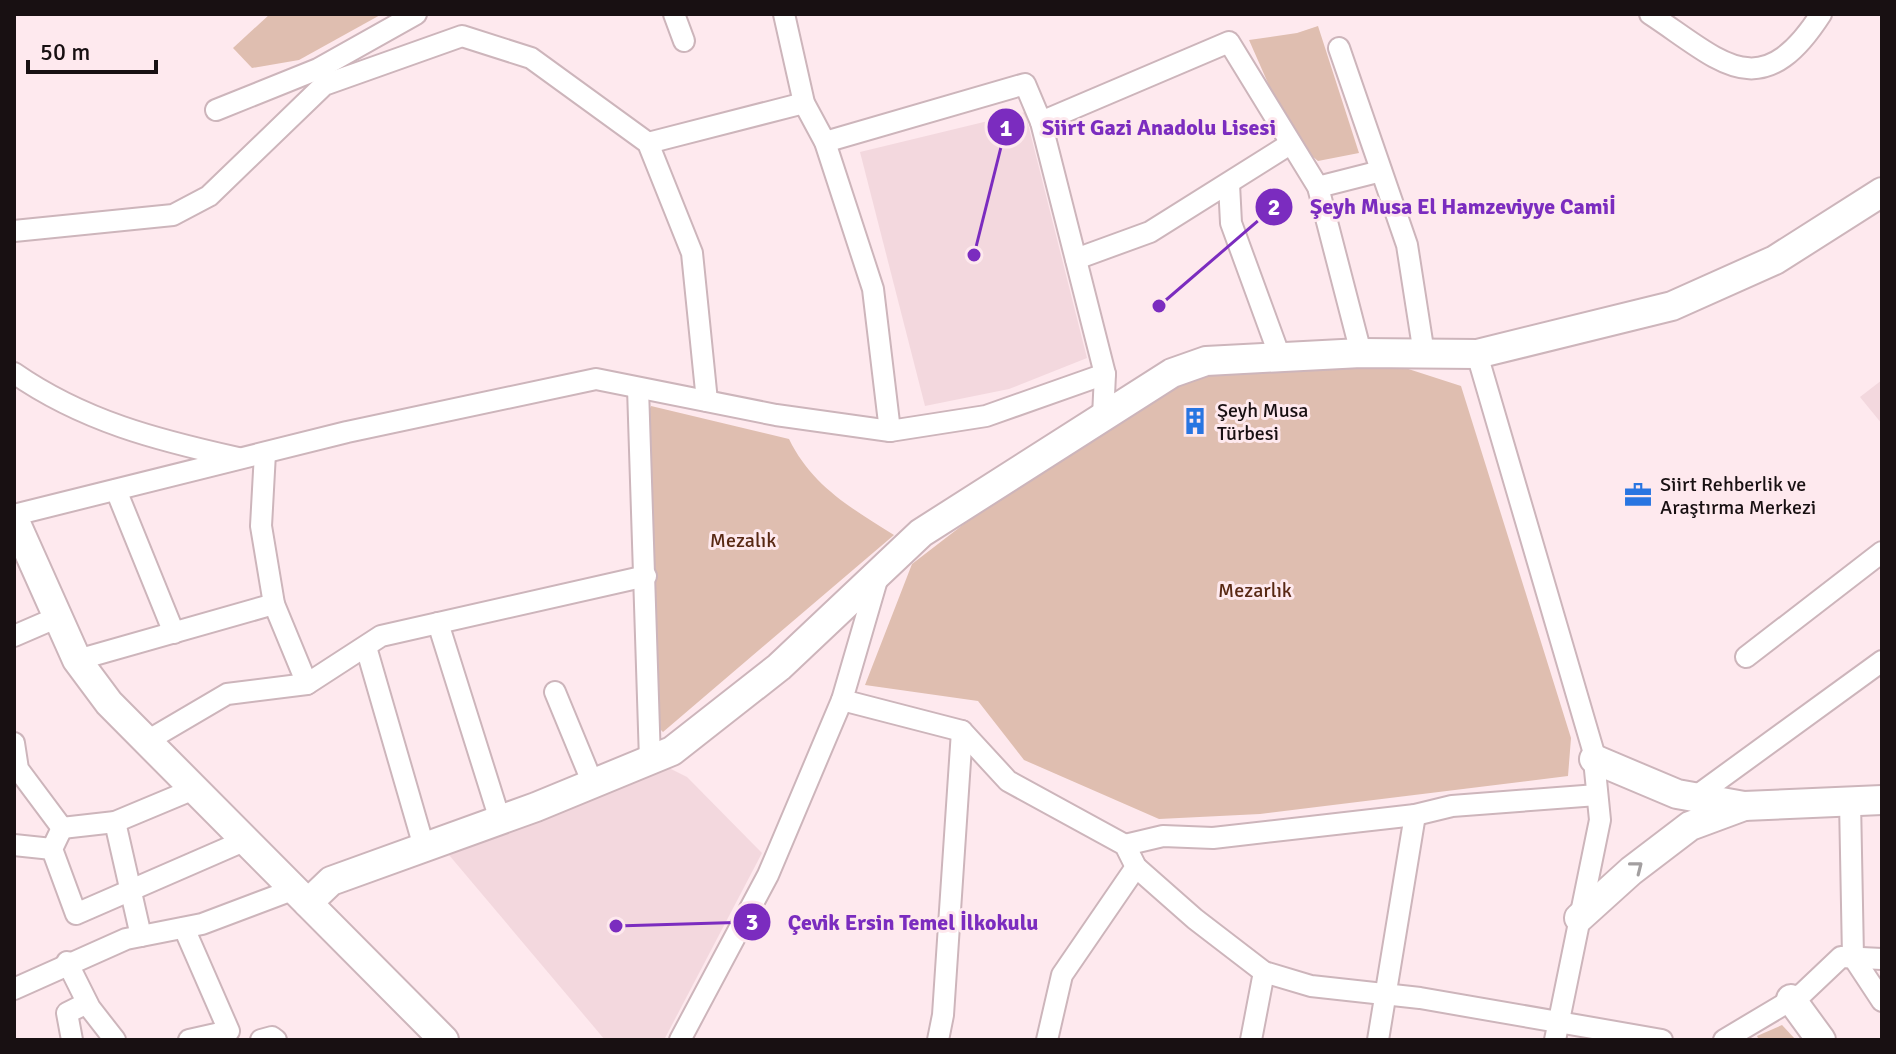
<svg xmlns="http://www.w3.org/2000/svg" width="1896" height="1054" font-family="Signika,sans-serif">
	<rect width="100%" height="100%" fill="#fee9ee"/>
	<g fill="#f3d8de">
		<polygon points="1025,112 1087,358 1009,389 925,406 860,152"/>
		<polygon points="1882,380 1882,424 1860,397"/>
		<polygon points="667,767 687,777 762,853 664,1040 605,1040 449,855"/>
	</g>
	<g fill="#dfbeb0">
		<polygon points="270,14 382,14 299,60 252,68 233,48"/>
		<polygon points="1318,26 1359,153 1318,161 1293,140 1249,40 1297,33"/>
		<polygon points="1396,365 1461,386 1571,738 1568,776 1260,814 1159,819 1024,760 978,701 865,685 912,564 1103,417 1202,368"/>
		<path d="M651,406l138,33c23,47 62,69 105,96l-231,197 -5,-5 -11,-312z"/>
		<polygon points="1782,1025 1796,1040 1759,1040 1757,1036"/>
	</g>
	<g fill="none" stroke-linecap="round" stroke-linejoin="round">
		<g stroke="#cdb5bb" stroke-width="24">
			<g id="street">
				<polyline points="674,14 684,41"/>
				<polyline points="784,14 804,103 825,142 873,289 890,431"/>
				<path d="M1650,14c70,46 110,95 171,0"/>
				<polyline points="1339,48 1407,245 1424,354"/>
				<polyline points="216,110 318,69 416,14"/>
				<polyline points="1041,122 1105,374 1103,417"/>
				<polyline points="825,142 1025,84 1041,122 1229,42 1318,187 1361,353"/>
				<polyline points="648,143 804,103"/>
				<polyline points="1229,184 1231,223 1280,357"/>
				<polyline points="1318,187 1381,171"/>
				<polyline points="14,231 173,215 209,196 324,85 462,36 531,58 648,143 692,253 707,401"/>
				<polyline points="1076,259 1150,232 1290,144"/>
				<polyline points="1477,354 1593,750 1600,820 1555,1040"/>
				<path d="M14,373c69,48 143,67 224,85"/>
				<polyline points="638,388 650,760"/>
				<polyline points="265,453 261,526 274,604 307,684"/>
				<polyline points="116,490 174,633"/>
				<polyline points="14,515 347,432 596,379 776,415 890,431 986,416 1105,374"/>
				<polyline points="879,573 842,700 962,731 1008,781 1125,845 1136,867 1195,919 1264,972 1311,986 1420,998 1662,1040"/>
				<polyline points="438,623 500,820"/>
				<polyline points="14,636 58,617"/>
				<polyline points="366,647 424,847"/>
				<polyline points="1746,657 1882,552"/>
				<polyline points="77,660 274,604"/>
				<polyline points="555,692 593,784"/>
				<polyline points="147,741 227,694 307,684 381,636 646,576"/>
				<polyline points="14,743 18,769 62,828"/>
				<polyline points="1695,797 1882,661"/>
				<polyline points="1850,801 1853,957 1882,1001"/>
				<polyline points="115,822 141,936"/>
				<polyline points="62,828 52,849 76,914 246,840"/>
				<polyline points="62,828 115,822 194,789"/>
				<polyline points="14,845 52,849"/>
				<polyline points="1125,845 1163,836 1213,838 1415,815 1452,806 1597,795"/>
				<polyline points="184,928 229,1031 189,1040"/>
				<polyline points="67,962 90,1008 115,1040"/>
				<polyline points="14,989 126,939 202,924 295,889"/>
				<polyline points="72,1040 67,1013 87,1003"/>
				<polyline points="261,1040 272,1037 276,1040"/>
				<polyline points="680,1040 768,875 842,700"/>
				<polyline points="938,1040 943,1015 962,731"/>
				<polyline points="1047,1040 1062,975 1136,867"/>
				<polyline points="1251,1040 1264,972"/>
				<polyline points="1378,1040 1415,815"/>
				<polyline points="1724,1040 1803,993 1841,957 1882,959"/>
			</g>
		</g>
		<g stroke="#cdb5bb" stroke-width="32">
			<g id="secondary">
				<polyline points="14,519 77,660 109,703 444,1040"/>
				<polyline points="1744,806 1882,800"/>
				<polyline points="308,903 331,881 536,807 672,751 779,667 921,533 1172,373 1206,361 1361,353 1477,354 1672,306 1775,260 1882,192"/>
				<polyline points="1579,918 1631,871 1690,826 1744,806 1677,794 1594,759"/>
				<polyline points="1791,999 1821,1040"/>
			</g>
		</g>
		<use href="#street" stroke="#fff" stroke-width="20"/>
		<use href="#secondary" stroke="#fff" stroke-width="28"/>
	</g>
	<defs><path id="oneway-chevron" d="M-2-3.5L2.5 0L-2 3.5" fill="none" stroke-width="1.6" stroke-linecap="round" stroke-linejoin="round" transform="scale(2)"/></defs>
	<use stroke="#a39fa0" href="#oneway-chevron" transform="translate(1637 867) rotate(-38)"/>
	<defs>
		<g id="building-bare" transform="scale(2.16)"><path d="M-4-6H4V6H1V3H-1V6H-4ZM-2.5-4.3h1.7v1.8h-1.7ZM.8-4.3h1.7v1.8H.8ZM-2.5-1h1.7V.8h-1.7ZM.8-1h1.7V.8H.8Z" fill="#2875e1" stroke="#fee9ee" stroke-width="2.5" paint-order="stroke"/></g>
		<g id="office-bare" transform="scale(2.16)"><path d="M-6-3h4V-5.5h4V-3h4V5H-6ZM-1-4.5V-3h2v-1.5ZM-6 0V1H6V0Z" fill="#2875e1" stroke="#fee9ee" stroke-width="2.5" paint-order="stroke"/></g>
	</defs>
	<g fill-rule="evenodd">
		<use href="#building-bare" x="1195" y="421"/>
		<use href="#office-bare" x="1638" y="495"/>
	</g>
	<g text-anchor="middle" stroke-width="6" stroke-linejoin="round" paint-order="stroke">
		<g font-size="20" fill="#181012" stroke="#fee9ee" text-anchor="start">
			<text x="1217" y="417">Şeyh Musa<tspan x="1217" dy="23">Türbesi</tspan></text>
			<text x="1660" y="491">Siirt Rehberlik ve<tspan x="1660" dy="23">Araştırma Merkezi</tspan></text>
		</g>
		<g font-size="20" fill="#582813" stroke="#fee9ee">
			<text x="743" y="547">Mezalık</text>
			<text x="1255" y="597">Mezarlık</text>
		</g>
	</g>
	<path fill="none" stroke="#7b2cbf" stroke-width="3" d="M974 255L1006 127M1159 306L1274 207M616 926L752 922"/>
	<g fill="#7b2cbf" stroke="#fee9ee" stroke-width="3">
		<circle cx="974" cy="255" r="8"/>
		<circle cx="1159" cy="306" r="8"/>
		<circle cx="616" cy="926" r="8"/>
		<circle cx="1006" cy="127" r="20"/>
		<circle cx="1274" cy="207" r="20"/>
		<circle cx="752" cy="922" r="20"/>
	</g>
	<g font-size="24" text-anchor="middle" font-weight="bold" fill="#fff">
		<text x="1006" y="136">1</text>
		<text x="1274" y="215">2</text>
		<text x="752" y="930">3</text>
	</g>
	<g font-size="22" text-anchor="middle" font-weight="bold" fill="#7b2cbf" stroke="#fee9ee" stroke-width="6" stroke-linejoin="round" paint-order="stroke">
		<text x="1159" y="135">Siirt Gazi Anadolu Lisesi</text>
		<text x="1463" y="214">Şeyh Musa El Hamzeviyye Camiİ</text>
		<text x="913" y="930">Çevik Ersin Temel İlkokulu</text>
	</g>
	<rect width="1896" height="1054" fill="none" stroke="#181012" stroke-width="32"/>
	<path d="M28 60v12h128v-12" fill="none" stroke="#181012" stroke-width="4"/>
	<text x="40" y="60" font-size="24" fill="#181012" stroke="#fee9ee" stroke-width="6" paint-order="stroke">50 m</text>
</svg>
